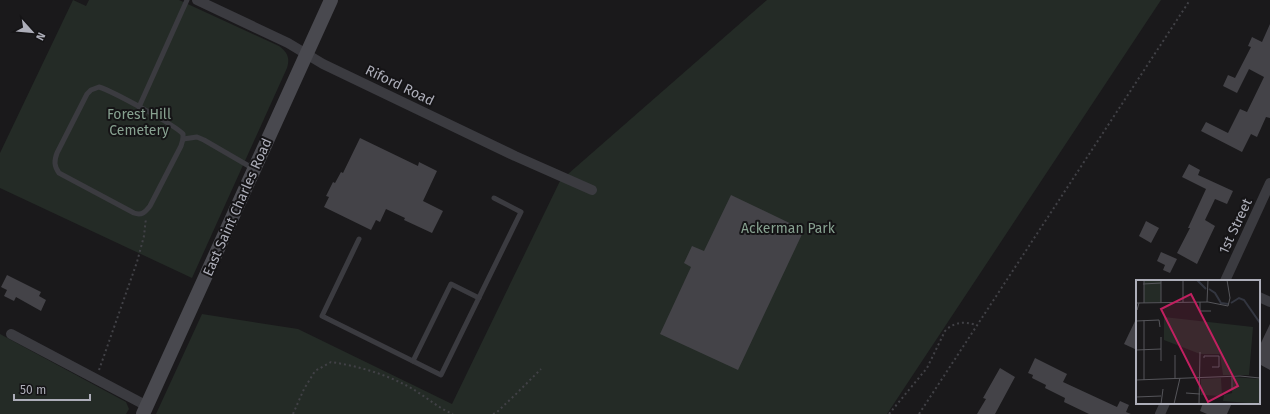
<svg xmlns="http://www.w3.org/2000/svg" width="1270" height="414" font-family="'Fira Sans',sans-serif">
	<rect width="100%" height="100%" fill="#1a191b"/>
	<g fill="#242b26">
		<path d="M73,0l13,6 3,-6h90l100,46c9,7 11,12 8,22l-95,210 -192,-90v-35z"/>
		<polygon points="767,0 1161,0 887,414 156,414 202,314 298,329 452,404 560,181"/>
		<polygon points="0,334 126,402 129,409 126,414 0,414"/>
	</g>
	<g fill="#444348">
		<polygon points="1270,24 1270,118 1266,117 1257,137 1251,134 1242,152 1201,131 1206,122 1228,133 1240,109 1247,112 1264,77 1249,69 1237,93 1223,86 1228,75 1235,78 1251,47 1248,46 1252,37 1262,42"/>
		<polygon points="360,138 418,166 419,162 437,171 423,201 443,211 432,233 404,220 405,218 386,209 380,222 376,220 371,230 324,207 329,197 326,196 333,182 335,183 341,172 343,173"/>
		<polygon points="1189,164 1200,170 1198,175 1233,191 1227,204 1215,199 1205,220 1215,226 1197,264 1177,253 1190,228 1188,228 1206,189 1182,177"/>
		<polygon points="731,195 804,230 738,370 660,334 691,267 684,263 692,246 704,251"/>
		<polygon points="1146,221 1159,228 1151,243 1139,236"/>
		<polygon points="1161,252 1177,259 1170,273 1163,270 1165,265 1157,261"/>
		<polygon points="7,275 41,292 39,296 46,300 41,311 16,297 14,301 4,296 7,290 1,287"/>
		<polygon points="1137,317 1137,350 1124,344"/>
		<polygon points="1270,324 1270,370 1259,364 1259,347"/>
		<polygon points="1035,358 1067,374 1063,382 1117,407 1120,401 1129,405 1126,412 1131,414 1089,414 1064,402 1065,398 1045,388 1046,385 1032,378 1033,375 1028,373"/>
		<polygon points="1000,368 1015,377 995,414 977,414 986,399 983,398"/>
		<polygon points="1203,403 1232,403 1227,414 1207,414 1200,411"/>
	</g>
	<g fill="none" stroke-linecap="round" stroke-linejoin="round">
		<g stroke="#414146" stroke-width="2" stroke-dasharray="2 3" stroke-linecap="butt">
			<polyline points="99,370 137,262 144,236 146,218"/>
			<path d="M293,414l11,-25 11,-18 16,-9c27,4 55,12 80,26 14,8 27,20 42,26"/>
			<polyline points="493,414 496,413 516,394 541,369"/>
			<path d="M889,414l38,-46 18,-37c9,-9 19,-10 31,-6"/>
			<polyline points="919,414 1190,0"/>
		</g>
		<g stroke="#3b3b40" stroke-width="5">
			<path d="M99,87c13,4 76,38 84,47v5l-2,7 -31,60c-5,6 -8,10 -16,7l-75,-40c-5,-7 -5,-12 -2,-20l30,-59 4,-4z"/>
			<polyline points="139,107 187,0"/>
			<polyline points="183,139 197,137 204,140 254,169"/>
			<polyline points="359,239 322,316 441,375 521,212 494,198"/>
			<polyline points="413,361 451,284 479,298"/>
		</g>
		<g stroke="#3b3b40" stroke-width="10">
			<polyline points="197,0 288,43 323,64 515,156 592,190"/>
			<polyline points="1225,281 1270,183"/>
			<polyline points="1259,297 1270,302"/>
			<polyline points="11,334 147,406"/>
			<polyline points="1160,414 1165,403"/>
		</g>
		<polyline stroke="#49494f" stroke-width="14" points="143,414 331,0"/>
	</g>
	<g text-anchor="middle" stroke-width="4" stroke-linejoin="round" paint-order="stroke">
		<g font-size="14" fill="#adaeb9" stroke="#151416">
			<text transform="translate(400 85) rotate(26)" y="5">Riford Road</text>
			<text transform="translate(237 207) rotate(-66)" y="5">East Saint Charles Road</text>
			<text transform="translate(1235 226) rotate(-65)" y="5">1st Street</text>
		</g>
		<g font-size="14" fill="#87a190" stroke="#151416">
			<text x="139" y="119">Forest Hill<tspan x="139" dy="16">Cemetery</tspan></text>
			<text x="788" y="233">Ackerman Park</text>
		</g>
	</g>
	<g transform="translate(1136 280)">
		<rect width="124" height="124" fill="#1a191b"/>
		<path d="M8,0h17v22l-17,1zM28,37l89,10 -4,48h-26l-3,-21h-20l-36,-14zM97,97l27,2v25l-37,-3 1,-6 8,-2zM85,98l1,18 -21,-1v-16z" fill="#242b26"/>
		<path fill="none" stroke="#333640" stroke-width="2" d="M61,0l9,9M73,9l6,4 6,10 7,1M95,23l8,-5 5,2 16,23"/>
		<path fill="none" stroke="#55555a" stroke-width="1" d="M8,0v23M25,0v23M47,0v22M7,4l18,-1M64,22v9h11M71,22l1,-22M0,23l72,-1 20,4 2,-8 -3,-18M0,23l1,7 2,-7M8,40v60M0,41l23,-1 1,7M25,57v24M0,70l25,-1M39,75v24M68,78v-2h15v11h-7M0,100l104,-4 20,2M96,109v-13M50,113l14,1M0,117l25,-1M25,124l2,-15M38,124l6,-26M63,124l1,-52"/>
		<path fill="#c12060" fill-opacity="0.15" stroke="#c12060" stroke-width="2" d="M55,14l47,92 -30,16 -47,-93z"/>
		<rect width="124" height="124" fill="none" stroke="#adaeb9" stroke-width="2"/>
	</g>
	<g transform="translate(32 32) rotate(117)" stroke="#151416" stroke-width="3" paint-order="stroke">
	<path d="M0-3L7 15L0 10L-7 15Z" fill="#adaeb9"/>
	<text y="-6" font-size="11" font-weight="bold" text-anchor="middle" fill="#adaeb9">N</text>
	</g>
	<path d="M14 394v6h76v-6" fill="none" stroke="#adaeb9" stroke-width="2"/>
	<text x="20" y="394" font-size="12" fill="#adaeb9" stroke="#151416" stroke-width="3" paint-order="stroke">50 m</text>
</svg>
